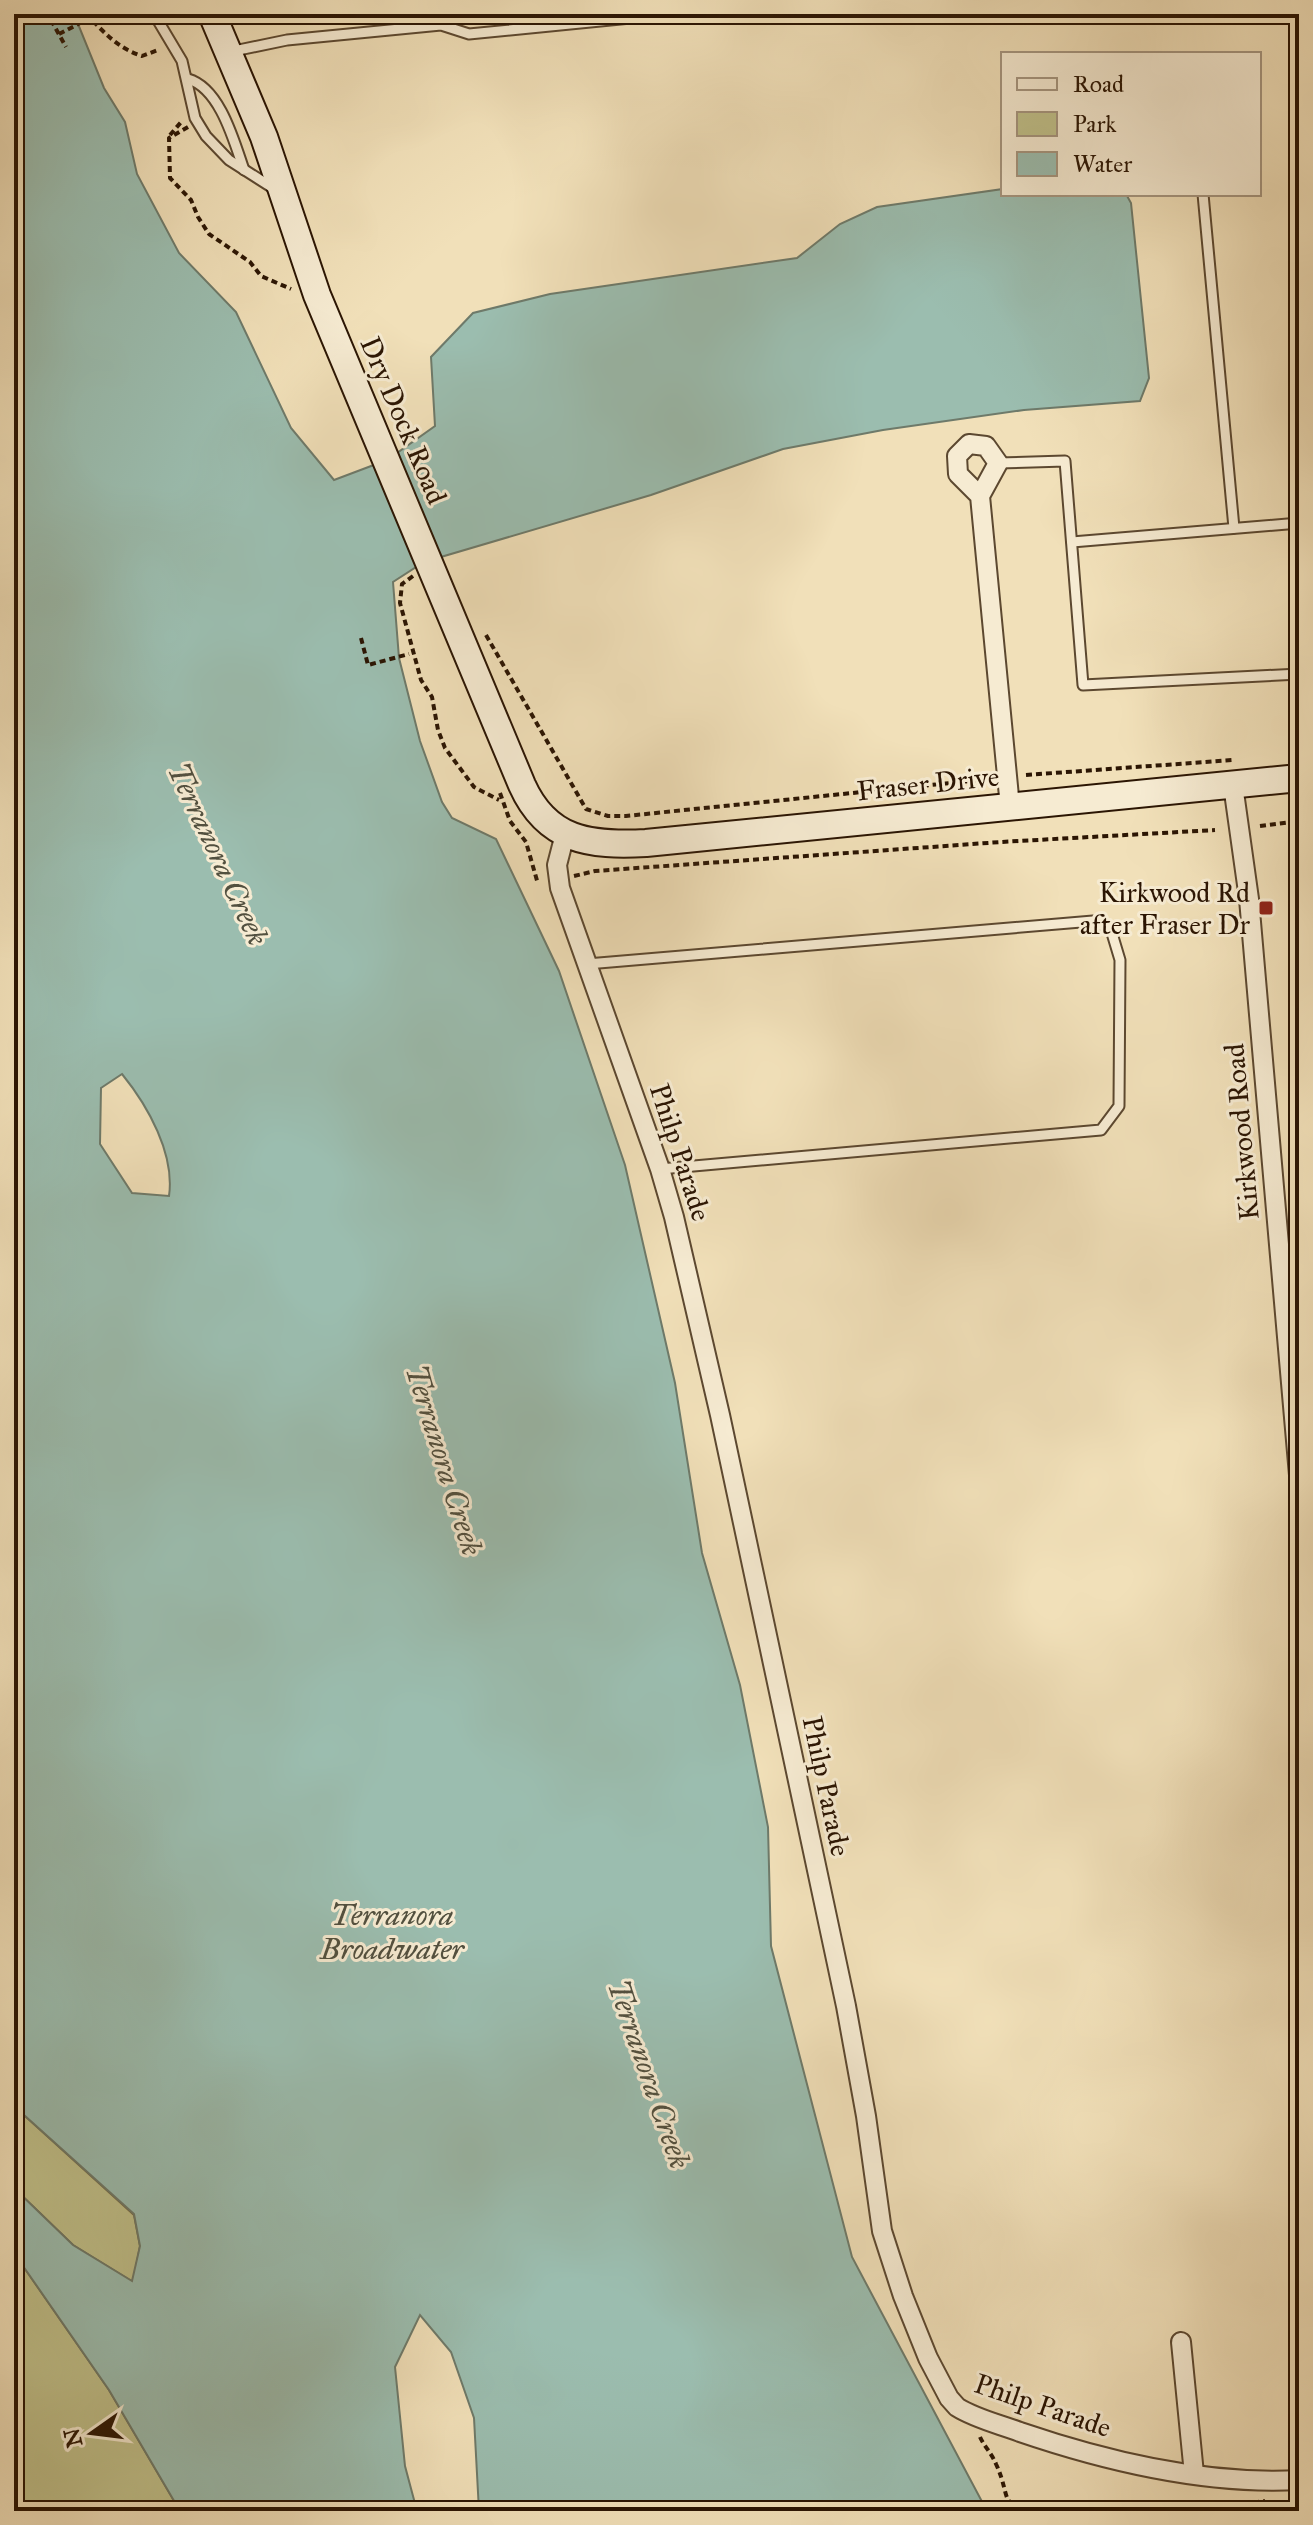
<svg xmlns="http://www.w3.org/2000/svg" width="1313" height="2525" font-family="'IM FELL Great Primer',serif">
	<rect width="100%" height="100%" fill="#f1e0b9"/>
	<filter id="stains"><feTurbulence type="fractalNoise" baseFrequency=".0025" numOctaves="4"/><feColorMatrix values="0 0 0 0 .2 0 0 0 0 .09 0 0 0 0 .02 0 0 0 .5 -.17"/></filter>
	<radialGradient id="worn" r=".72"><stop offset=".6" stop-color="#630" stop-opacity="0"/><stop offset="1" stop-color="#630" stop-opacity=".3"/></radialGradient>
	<g fill="#c0c18b" stroke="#766b47" stroke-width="2">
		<polygon points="14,2106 134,2215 140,2246 133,2282 73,2245 14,2188"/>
		<polygon points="14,2253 109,2390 180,2511 14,2511"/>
	</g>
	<path fill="#9bbdaf" stroke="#6e7a6a" stroke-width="2" fill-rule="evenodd" d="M14,14h60l30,74 21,34 12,52 42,79 57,59 55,116 43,52 53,-20 48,-34 -4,-69 42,-44 77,-19 247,-36 43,-34 37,-17 126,-18v5h123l5,9 18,175 -9,23 -116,9 -141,20 -100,19 -132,46 -227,67 -31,20 6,76 21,83 22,61 10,16 44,21 63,132 66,194 50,218 27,170 38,132 28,142 3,119 81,311 135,254h-508l-5,-93 -23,-66 -31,-37 -25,52 10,99 12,45h-237l-71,-121 -95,-137v-65l59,57 59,36 8,-35 -6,-32 -120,-108zM122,1074c26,32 53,80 47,122l-37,-3 -32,-49 1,-56z"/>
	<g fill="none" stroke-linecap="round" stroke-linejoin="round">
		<g stroke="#5c4830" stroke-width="13">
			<g id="lane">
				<polyline points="154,14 182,61 195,118 206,136 229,160 276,190"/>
				<polyline points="229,52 287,40 441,25 469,34 671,14"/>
				<path d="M188,79c32,9 46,62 56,91"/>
				<polyline points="1203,194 1234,528"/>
				<polyline points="998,463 1065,461 1083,685 1299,674"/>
				<polyline points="1072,542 1299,523"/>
				<polyline points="587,964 1093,921 1111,930 1120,960 1119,1106 1101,1130 660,1169"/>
			</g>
		</g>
		<g stroke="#5c4830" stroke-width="22">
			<g id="street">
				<polyline points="980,496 998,463 986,446 969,444 957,456 958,474 980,496 1010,807"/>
				<polyline points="1233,785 1249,899 1299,1475"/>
				<path d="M565,834l-8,31 3,23 100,281 14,48 46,198 126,591 20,110 16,115 21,65 25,62 21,40 8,9c19,12 42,17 63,25 88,30 185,53 279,48"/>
				<polyline points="1181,2342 1194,2474"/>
			</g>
		</g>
		<g stroke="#2b1503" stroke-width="30">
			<path id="secondary" d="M212,14l52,123 53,158 205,490c25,56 68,61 124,58l653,-65"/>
		</g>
		<g stroke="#2b1503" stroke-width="4" stroke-dasharray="6 4" stroke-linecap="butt">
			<path d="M86,14c18,18 31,34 56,42l16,-6"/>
			<polyline points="51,20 66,47"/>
			<polyline points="59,34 90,18"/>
			<polyline points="188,127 169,138 170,178 191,200 198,217 209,234 250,262 261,276 291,289"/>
			<polyline points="170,135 182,121"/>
			<polyline points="413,576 402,584 400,603 421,680 432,697 438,730 445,748 474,787 499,800"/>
			<polyline points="486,635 586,809 608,816 626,816 990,779"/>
			<polyline points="361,638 368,665 409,654"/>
			<polyline points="1026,775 1233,760"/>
			<polyline points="500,793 510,821 526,842 538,884"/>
			<polyline points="1260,826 1299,821"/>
			<polyline points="574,876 595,871 1001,842 1215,830"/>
			<path d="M980,2437c4,9 12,17 16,27 17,37 -1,42 48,47"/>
			<polyline points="1194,2511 1265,2501"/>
		</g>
		<use href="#lane" stroke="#f6ebd2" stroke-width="9"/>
		<use href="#street" stroke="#f6ebd2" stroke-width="18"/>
		<use href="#secondary" stroke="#f6ebd2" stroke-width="26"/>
	</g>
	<rect fill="#8f2418" stroke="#f6ebd2" stroke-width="3" x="1258" y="900" width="16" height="16" rx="4"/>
	<g text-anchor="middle" stroke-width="6" stroke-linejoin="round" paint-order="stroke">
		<g font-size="28" fill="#2b1503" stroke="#f6ebd2">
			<text transform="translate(404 420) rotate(67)" y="10">Dry Dock Road</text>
			<text transform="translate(928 783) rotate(-6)" y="10">Fraser Drive</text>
			<text transform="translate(1241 1132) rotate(-95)" y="10">Kirkwood Road</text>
			<text transform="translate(681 1152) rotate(72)" y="10">Philp Parade</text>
			<text transform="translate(827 1786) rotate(78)" y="10">Philp Parade</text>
			<text transform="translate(1043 2405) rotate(19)" y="10">Philp Parade</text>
		</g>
		<g font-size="28" fill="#2b1503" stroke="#f6ebd2" text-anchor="end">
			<text x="1250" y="902">Kirkwood Rd<tspan x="1250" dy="32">after Fraser Dr</tspan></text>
		</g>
		<g font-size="30" font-style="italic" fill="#52503f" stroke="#f6ebd2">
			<text transform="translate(218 854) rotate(65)" y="10">Terranora Creek</text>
			<text transform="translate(444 1460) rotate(73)" y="10">Terranora Creek</text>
			<text x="392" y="1925">Terranora<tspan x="392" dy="34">Broadwater</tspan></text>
			<text transform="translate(649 2074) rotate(71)" y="10">Terranora Creek</text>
		</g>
	</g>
	<rect width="1313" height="2525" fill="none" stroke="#f1e0b9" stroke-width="48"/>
	<rect x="16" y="16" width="1281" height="2493" fill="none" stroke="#2b1503" stroke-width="4"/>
	<rect x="24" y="24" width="1265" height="2477" fill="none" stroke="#2b1503" stroke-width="2"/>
	<rect x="1001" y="52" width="260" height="144" fill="#f6ebd2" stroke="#a5957f" stroke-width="2"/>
	<rect x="1017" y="78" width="40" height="12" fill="#f6ebd2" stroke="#a5957f" stroke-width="2"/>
	<text x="1073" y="92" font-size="24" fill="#2b1503">Road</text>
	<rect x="1017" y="112" width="40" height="24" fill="#c0c18b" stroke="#a5957f" stroke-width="2"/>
	<text x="1073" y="132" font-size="24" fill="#2b1503">Park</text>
	<rect x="1017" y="152" width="40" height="24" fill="#9bbdaf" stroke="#a5957f" stroke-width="2"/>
	<text x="1073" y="172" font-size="24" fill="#2b1503">Water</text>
	<g transform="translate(92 2433) rotate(256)" stroke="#f6ebd2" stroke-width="6" paint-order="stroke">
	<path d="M0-6L14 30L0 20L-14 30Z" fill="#2b1503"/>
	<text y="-12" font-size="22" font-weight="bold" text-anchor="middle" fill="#2b1503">N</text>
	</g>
	<rect width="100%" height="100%" filter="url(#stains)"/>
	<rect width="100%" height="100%" fill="url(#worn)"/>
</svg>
